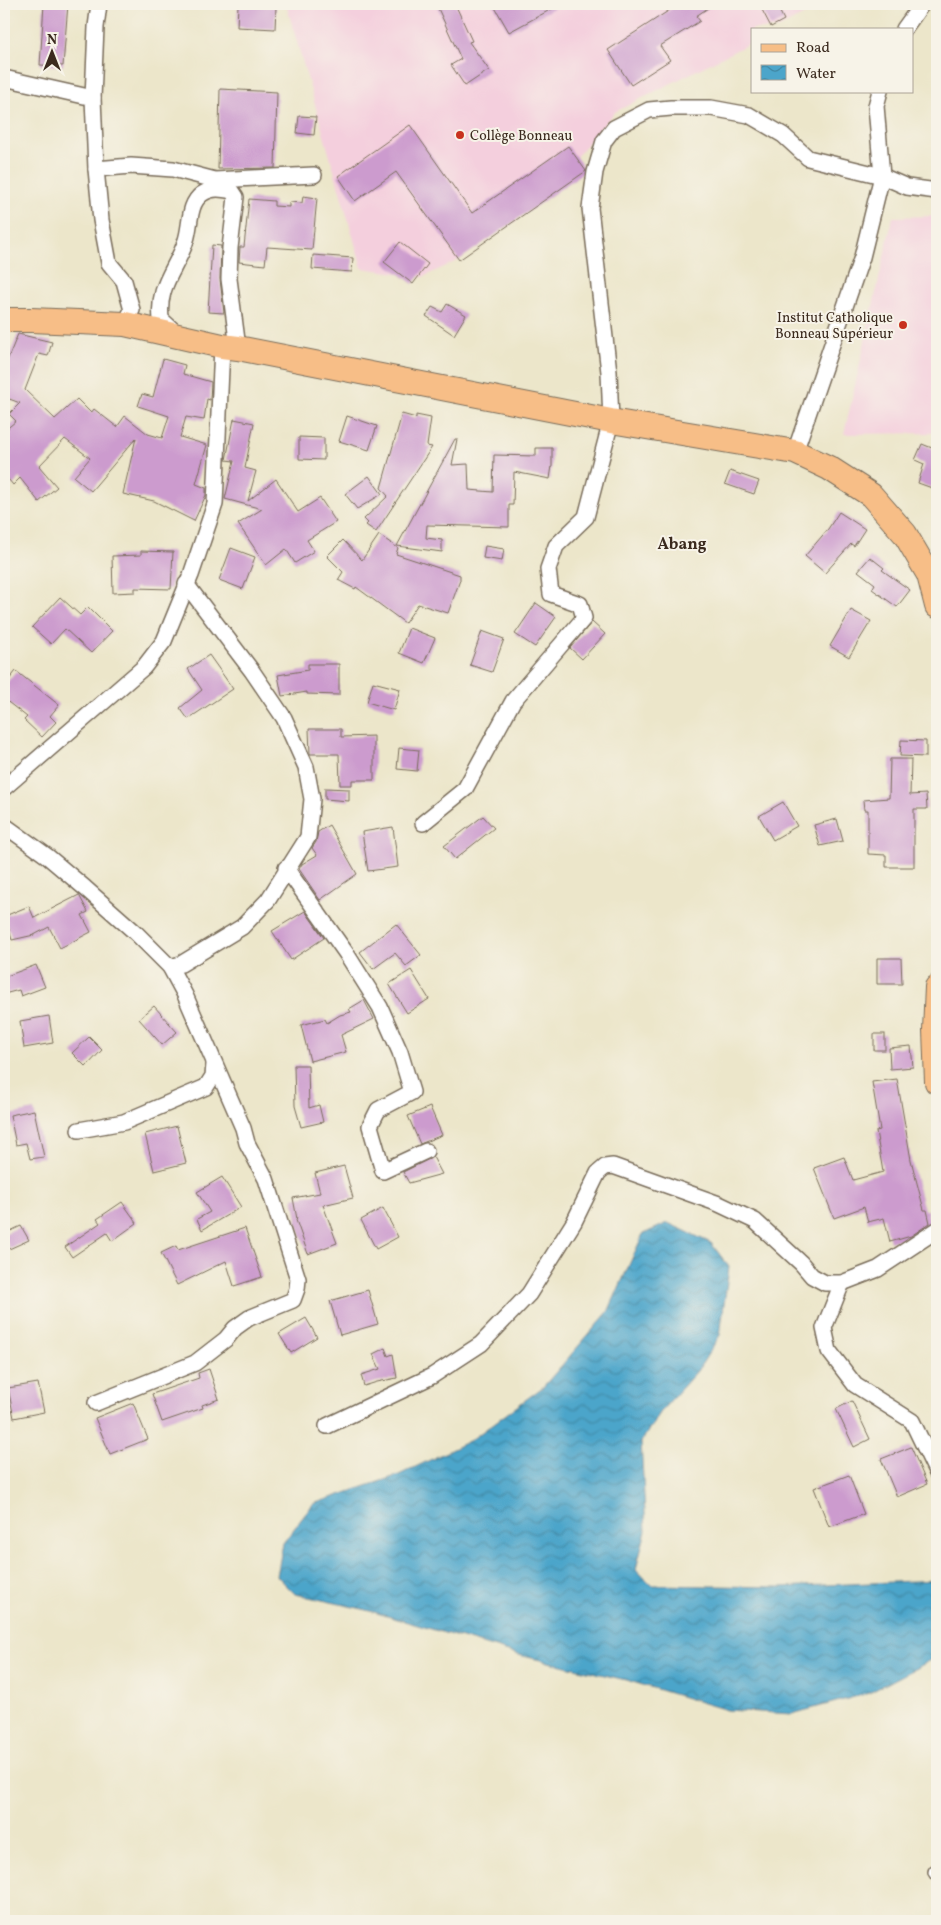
<svg xmlns="http://www.w3.org/2000/svg" width="941" height="1925" font-family="Vollkorn,serif">
	<defs>
		<pattern id="water-waves" width="16" height="10" patternUnits="userSpaceOnUse" patternTransform="scale(1.25)"><rect width="16" height="10" fill="#4ca5ca"/><path d="M0 5q4-4 8 0t8 0" fill="none" stroke="#4087a3"/></pattern>
	</defs>
	<rect width="100%" height="100%" fill="#f7f3e8"/>
	<filter id="ink" filterUnits="userSpaceOnUse"><feTurbulence type="fractalNoise" baseFrequency=".02" numOctaves="2"/><feDisplacementMap in="SourceGraphic" scale="10" xChannelSelector="R" yChannelSelector="G"/><feConvolveMatrix kernelMatrix="1 2 1 2 8 2 1 2 1" color-interpolation-filters="sRGB"/></filter>
	<filter id="wash" filterUnits="userSpaceOnUse"><feTurbulence type="fractalNoise" baseFrequency=".0096" numOctaves="4" result="noise"/><feDisplacementMap in="SourceGraphic" scale="20" xChannelSelector="R" yChannelSelector="G"/><feGaussianBlur stdDeviation="1.12" result="paint"/><feColorMatrix in="noise" values="0 0 0 0 0 0 0 0 0 0 0 0 0 0 0 0 0 1.4 0 .05"/><feComposite in="paint" operator="in"/></filter>
	<g filter="url(#wash)">
		<rect width="100%" height="100%" fill="#ece6ca"/>
		<g fill="#f4cfdd">
			<polygon points="286,4 802,4 808,13 777,29 752,29 752,42 615,112 576,157 586,171 459,260 423,277 362,268"/>
			<polygon points="937,216 937,433 844,434 893,217"/>
		</g>
		<polygon fill="url(#water-waves)" stroke="#446874" points="668,1223 711,1243 729,1267 720,1335 698,1370 662,1410 641,1442 646,1531 636,1569 651,1585 780,1587 937,1580 937,1657 869,1693 792,1714 727,1710 626,1680 519,1655 367,1610 295,1594 277,1576 283,1543 313,1504 399,1475 471,1440 543,1387 608,1312 643,1234"/>
		<g id="blocks">
			<g fill="#cc9bce">
				<polygon points="44,4 68,4 63,66 40,65"/>
				<polygon points="436,4 455,4 472,41 469,42 489,70 465,86 451,65 461,59"/>
				<polygon points="493,4 561,4 509,32"/>
				<polygon points="679,4 714,4 696,16 700,21 660,46 670,60 631,85 608,50"/>
				<polygon points="759,4 776,4 784,20 771,27"/>
				<polygon points="238,5 276,7 275,29 237,27"/>
				<polygon points="220,89 277,92 275,168 218,169"/>
				<polygon points="299,116 316,117 314,135 297,133"/>
				<polygon points="410,125 472,213 568,146 586,171 459,260 396,172 355,201 338,176"/>
				<polygon points="303,196 317,198 312,250 267,247 265,265 239,262 240,247 244,247 249,199 274,201 274,206 289,207 289,202 302,203"/>
				<polygon points="400,242 428,264 413,284 384,262"/>
				<polygon points="212,245 221,246 220,279 224,313 208,312"/>
				<polygon points="313,255 353,258 352,272 312,269"/>
				<polygon points="447,304 466,315 454,335 426,316 432,307 442,312"/>
				<polygon points="18,334 52,342 48,356 39,354 25,390 55,419 77,399 91,413 94,409 117,427 125,416 148,434 162,438 169,416 138,406 142,394 153,397 163,359 185,365 183,374 211,382 210,400 207,399 204,420 186,417 180,437 207,445 196,484 206,488 206,495 194,521 154,501 123,494 136,438 91,491 74,477 90,458 65,439 39,466 57,487 39,502 20,478 13,485 4,474 4,431 16,421 9,414 20,403 4,397 4,368"/>
				<polygon points="402,414 416,418 416,415 431,418 427,446 432,447 376,532 366,525 368,523 364,519 388,496 381,488"/>
				<polygon points="347,416 377,426 369,450 339,441"/>
				<polygon points="234,419 254,423 245,468 256,471 248,501 276,479 298,512 320,498 336,522 307,540 314,551 295,563 286,549 266,565 238,524 262,509 225,499 234,461 226,460"/>
				<polygon points="299,437 324,438 324,460 299,459"/>
				<polygon points="455,439 457,439 452,465 468,464 469,490 493,492 494,455 536,456 536,448 552,448 552,466 550,479 514,472 513,505 509,505 509,527 427,525 426,538 442,540 442,552 397,546"/>
				<polygon points="922,444 937,450 937,473 932,488 918,483 924,464 915,460"/>
				<polygon points="730,471 759,481 754,494 725,484"/>
				<polygon points="369,476 382,494 357,509 345,494"/>
				<polygon points="839,512 865,529 854,546 851,544 825,573 805,556 828,529"/>
				<polygon points="379,535 398,548 396,554 460,575 460,580 448,613 418,604 405,623 356,587 355,589 338,580 343,572 327,556 343,540 362,560"/>
				<polygon points="485,546 504,549 502,561 483,558"/>
				<polygon points="231,548 255,557 243,589 219,580"/>
				<polygon points="141,551 173,552 171,589 135,588 135,592 113,593 112,556 141,555"/>
				<polygon points="870,557 884,568 882,570 910,590 897,607 872,589 875,584 858,571"/>
				<polygon points="60,597 80,615 88,607 112,631 91,653 65,629 51,644 32,627"/>
				<polygon points="536,603 556,617 535,647 515,634"/>
				<polygon points="851,610 871,621 849,657 830,646"/>
				<polygon points="592,622 605,634 582,659 570,648"/>
				<polygon points="409,628 435,638 424,663 399,653"/>
				<polygon points="482,631 504,639 492,672 470,665"/>
				<polygon points="209,655 233,689 188,719 180,708 202,690 188,669"/>
				<polygon points="308,664 339,664 339,695 307,694 307,692 282,696 278,675 308,670"/>
				<polygon points="16,671 59,705 50,716 56,722 42,737 24,720 27,717 4,699 4,686"/>
				<polygon points="373,682 400,689 394,710 367,702"/>
				<polygon points="309,729 341,729 341,737 374,736 374,780 352,780 352,785 340,785 339,754 310,754"/>
				<polygon points="901,740 926,741 926,757 900,756"/>
				<polygon points="399,748 419,750 417,771 397,769"/>
				<polygon points="890,759 911,759 910,795 926,794 927,809 914,809 914,867 886,867 886,855 868,854 868,810 864,810 863,800 889,798"/>
				<polygon points="325,788 349,789 349,801 325,799"/>
				<polygon points="783,802 797,826 773,840 759,816"/>
				<polygon points="483,816 494,828 455,859 444,846"/>
				<polygon points="837,819 843,841 820,846 814,825"/>
				<polygon points="329,825 357,874 320,900 299,869 302,864 317,855 312,848 316,842 318,832"/>
				<polygon points="393,827 398,867 368,871 362,832"/>
				<polygon points="79,895 88,912 82,915 91,932 60,948 49,927 34,935 12,940 5,916 29,906 34,918"/>
				<polygon points="305,911 324,938 291,960 272,931"/>
				<polygon points="396,924 421,955 406,966 395,953 373,969 360,952"/>
				<polygon points="877,958 901,958 902,984 877,984"/>
				<polygon points="36,965 45,987 21,996 19,990 4,994 4,977"/>
				<polygon points="411,970 429,999 407,1013 389,984"/>
				<polygon points="364,1000 374,1019 341,1035 346,1052 310,1061 301,1025 325,1019 327,1023 340,1015 351,1012 349,1009"/>
				<polygon points="154,1006 177,1032 162,1045 139,1019"/>
				<polygon points="49,1016 53,1043 24,1048 20,1021"/>
				<rect x="874" y="1034" width="11" height="16"/>
				<polygon points="89,1037 102,1050 86,1067 72,1053"/>
				<polygon points="911,1046 913,1067 890,1069 889,1048"/>
				<polygon points="294,1065 308,1065 309,1108 319,1105 323,1122 301,1127 295,1106"/>
				<polygon points="897,1079 911,1160 924,1210 927,1210 930,1223 911,1236 890,1242 884,1218 868,1222 864,1207 834,1218 814,1168 844,1157 853,1180 883,1172 876,1131 880,1130 872,1082"/>
				<polygon points="430,1107 442,1135 420,1144 408,1116"/>
				<polygon points="34,1110 44,1157 30,1159 26,1143 16,1145 10,1115"/>
				<polygon points="177,1126 186,1163 154,1171 145,1134"/>
				<polygon points="433,1157 442,1174 409,1183 403,1172"/>
				<polygon points="344,1166 353,1198 323,1205 337,1243 308,1254 296,1220 297,1219 293,1198 320,1193 315,1173"/>
				<polygon points="222,1177 241,1207 202,1230 197,1219 210,1212 197,1192"/>
				<polygon points="122,1202 137,1223 112,1241 107,1233 72,1257 65,1247 100,1223 97,1219"/>
				<polygon points="383,1208 398,1237 376,1249 361,1220"/>
				<polygon points="21,1226 29,1240 9,1249 4,1234"/>
				<polygon points="245,1228 262,1277 234,1286 226,1261 177,1285 161,1253 176,1246 178,1250"/>
				<polygon points="368,1290 378,1324 340,1335 330,1301"/>
				<polygon points="306,1318 317,1337 291,1353 279,1334"/>
				<polygon points="385,1348 388,1356 393,1354 397,1378 377,1382 364,1386 361,1375 380,1369 373,1354"/>
				<polygon points="209,1369 219,1399 202,1405 203,1408 162,1422 152,1394 199,1378 198,1373"/>
				<polygon points="38,1383 44,1412 14,1418 8,1388"/>
				<polygon points="852,1401 870,1439 854,1447 836,1409"/>
				<polygon points="133,1403 148,1439 110,1454 95,1418"/>
				<polygon points="911,1447 927,1484 897,1497 881,1459"/>
				<polygon points="849,1475 864,1514 829,1527 814,1488"/>
			</g>
		</g>
	</g>
	<g filter="url(#ink)">
		<use href="#blocks" fill-opacity="0" stroke="#796c5a" stroke-width="1"/>
		<g fill="none" stroke-linecap="round" stroke-linejoin="round">
			<g stroke="#796c5a" stroke-width="18">
				<g id="minor">
					<polyline points="99,4 96,27 93,98 96,169 101,220 109,263 124,281 132,310 125,324"/>
					<polyline points="904,29 922,4"/>
					<polyline points="4,78 93,98"/>
					<polyline points="96,169 131,166 173,169 215,180 314,175"/>
					<path d="M176,333l-15,-14c-1,-10 -1,-17 2,-27 5,-18 18,-34 23,-52 5,-15 2,-36 16,-46 10,-7 20,-5 30,-3l4,6 -6,51 -1,31 9,69"/>
					<polyline points="795,452 862,257 882,176 876,106 880,91"/>
					<polyline points="4,788 144,667 164,641 191,575 215,504 222,346"/>
					<polyline points="423,823 465,789 513,701 584,618 580,604 551,594 548,569 556,546 586,517 611,421 609,372 590,208 595,172 604,141 614,128 649,110 671,108 711,108 749,115 783,135 808,158 882,176 907,187 937,191"/>
					<polyline points="4,825 47,856 85,888 136,933 170,967 185,995 243,1128 247,1143 266,1179 298,1279 297,1289 293,1300 249,1318 235,1328 226,1339 195,1363 96,1403"/>
					<polyline points="286,868 346,953 380,1007 400,1052 412,1092 378,1110 370,1126 383,1171 426,1151"/>
					<polyline points="170,967 181,964 242,927 268,900 308,837 312,799 306,767 284,718 252,671 186,584"/>
					<polyline points="79,1130 124,1122 206,1087 213,1076 214,1064"/>
					<polyline points="842,1283 824,1328 829,1351 855,1385 912,1421 937,1473"/>
					<polyline points="327,1426 432,1376 481,1344 529,1294 574,1222 598,1173 605,1167 613,1166 719,1204 755,1221 801,1263 812,1276 825,1283 842,1283 878,1269 937,1230"/>
					<polyline points="936,1872 937,1872"/>
				</g>
			</g>
			<g stroke="#796c5a" stroke-width="26">
				<g id="primary">
					<polyline points="4,320 31,320 125,324 222,346 238,348 611,421 795,452 829,468 871,495 905,534 929,575 937,606"/>
					<polyline points="937,987 935,1030 937,1082"/>
				</g>
			</g>
			<use href="#minor" stroke="#fff" stroke-width="15"/>
			<use href="#primary" stroke="#f7be87" stroke-width="24"/>
		</g>
	</g>
	<g fill="#c8321e" stroke="#f7f3e8" stroke-width="2">
		<circle cx="460" cy="135" r="5"/>
		<circle cx="903" cy="325" r="5"/>
	</g>
	<g text-anchor="middle" stroke-width="4" stroke-linejoin="round" paint-order="stroke">
		<g font-size="14" fill="#3b2a1e" stroke="#f7f3e8" text-anchor="start">
			<text x="470" y="140">Collège Bonneau</text>
			<text x="893" y="322" text-anchor="end">Institut Catholique<tspan x="893" dy="16">Bonneau Supérieur</tspan></text>
		</g>
		<g font-size="16" font-weight="bold" fill="#3b2a1e" stroke="#f7f3e8">
			<text x="682" y="549">Abang</text>
		</g>
	</g>
	<rect width="941" height="1925" fill="none" stroke="#f7f3e8" stroke-width="20"/>
	<rect x="751" y="28" width="162" height="65" fill="#f7f3e8" stroke="#aca397"/>
	<rect x="761" y="44" width="25" height="8" fill="#f7be87" stroke="#aca397"/>
	<text x="796" y="52" font-size="15" fill="#3b2a1e">Road</text>
	<rect x="761" y="65" width="25" height="15" fill="url(#water-waves)" stroke="#aca397"/>
	<text x="796" y="78" font-size="15" fill="#3b2a1e">Water</text>
	<g transform="translate(52 52)" stroke="#f7f3e8" stroke-width="4" paint-order="stroke">
	<path d="M0-4L9 19L0 12L-9 19Z" fill="#3b2a1e"/>
	<text y="-8" font-size="14" font-weight="bold" text-anchor="middle" fill="#3b2a1e">N</text>
	</g>
</svg>
